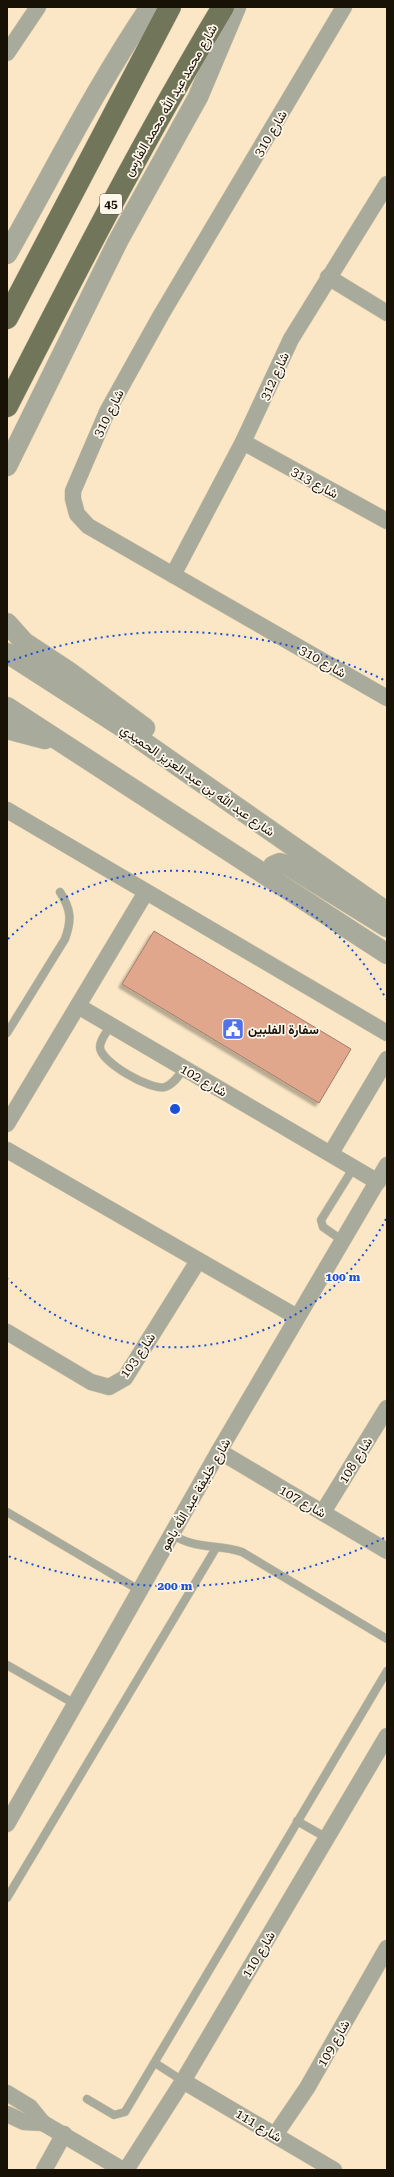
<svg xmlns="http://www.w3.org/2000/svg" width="394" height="2177" font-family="'Roboto Serif',Vazirmatn,serif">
	<defs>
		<filter id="shadow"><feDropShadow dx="-3.5" dy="3.5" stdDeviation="1" flood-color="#0004"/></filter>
	</defs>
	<rect width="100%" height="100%" fill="#fbe7c6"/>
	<polygon fill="#e1a78c" stroke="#a07e6e" filter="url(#shadow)" points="154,931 351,1049 319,1103 122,984"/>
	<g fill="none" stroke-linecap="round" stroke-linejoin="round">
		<g stroke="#d7c5a7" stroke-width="9">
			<g id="service">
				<path d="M111,1025c-4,7 -11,14 -11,22 0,15 51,44 65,40 9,-3 14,-12 19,-19"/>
				<path d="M7,1033l58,-94c7,-19 6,-30 -5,-47"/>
				<polyline points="343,1241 323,1227 321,1220 354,1167"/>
				<polyline points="7,1512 139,1590"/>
				<path d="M171,1534c28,17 45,9 71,18l145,87"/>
				<polyline points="7,1665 75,1704"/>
				<polyline points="297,1821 327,1838"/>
				<polyline points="7,1898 216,1548"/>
				<polyline points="155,2063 183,2081"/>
				<polyline points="87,2099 114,2115 125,2112 387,1671"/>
			</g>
		</g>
		<g stroke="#d7c5a7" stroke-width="17">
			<g id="minor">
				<polyline points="344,7 161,315 107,412 73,491 73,499 77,514 88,526 387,698"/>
				<polyline points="7,53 38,7"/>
				<polyline points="328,277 387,313"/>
				<polyline points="243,442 387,521"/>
				<polyline points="173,575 243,442 291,339 387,184"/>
				<polyline points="7,810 387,1033"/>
				<polyline points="78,1006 378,1182"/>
				<polyline points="7,1124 146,892"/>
				<polyline points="7,1150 297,1317"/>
				<polyline points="331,1153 387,1059"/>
				<polyline points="7,1332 91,1382 109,1387 125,1378 198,1261"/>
				<polyline points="219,1451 387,1551"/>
				<polyline points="323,1512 387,1408"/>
				<polyline points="7,1824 219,1451 387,1165"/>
				<polyline points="183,2081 334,2170"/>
				<polyline points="7,2093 30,2107 43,2123 24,2122 7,2114"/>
				<polyline points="43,2123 123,2170"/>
				<polyline points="275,2135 307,2088 387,1948"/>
				<polyline points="44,2170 64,2134"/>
				<polyline points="126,2170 183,2081 387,1736"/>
			</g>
		</g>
		<g stroke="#d7c5a7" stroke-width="21">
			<g id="tertiary">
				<path d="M7,254c47,-83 90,-169 143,-247"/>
				<polyline points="7,466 118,241 198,97 236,7"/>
				<polyline points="7,623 24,642 68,671 145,728"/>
				<polyline points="7,653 125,729 387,912"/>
				<polyline points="7,707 387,954"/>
				<polyline points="7,729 45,739"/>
				<polyline points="268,876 273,866 280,863 287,865 387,927"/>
			</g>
		</g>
		<g stroke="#d7c5a7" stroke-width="23">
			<g id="primary">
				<polyline points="7,318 170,7"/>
				<path d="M7,406c69,-135 138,-269 216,-399"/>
			</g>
		</g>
		<use href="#service" stroke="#a8ab9b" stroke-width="8"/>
		<use href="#minor" stroke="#a8ab9b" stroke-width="16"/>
		<use href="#tertiary" stroke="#a8ab9b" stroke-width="20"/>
		<use href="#primary" stroke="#71765a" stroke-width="22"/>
	</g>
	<g fill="none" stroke="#1d4ed8" stroke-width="2" stroke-dasharray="2 4">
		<path d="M386 1219A238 238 0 0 1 8 1279M8 939A238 238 0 0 1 386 999"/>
		<path d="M384 1538A477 477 0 0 1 8 1556M8 662A477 477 0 0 1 384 680"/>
	</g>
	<defs>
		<g id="civic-square" transform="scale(1.15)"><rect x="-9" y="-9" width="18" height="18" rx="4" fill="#5173e7" stroke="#fef6e9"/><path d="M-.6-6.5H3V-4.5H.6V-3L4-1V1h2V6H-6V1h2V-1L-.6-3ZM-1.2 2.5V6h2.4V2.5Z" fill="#fff"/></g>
	</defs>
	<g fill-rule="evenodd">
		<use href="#civic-square" x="233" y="1029"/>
	</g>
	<g text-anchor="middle" stroke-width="3.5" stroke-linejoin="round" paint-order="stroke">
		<rect fill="#fef6e9" stroke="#5d564a" stroke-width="1" x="100" y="194" width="22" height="20" rx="3"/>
		<g font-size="12" font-weight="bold" fill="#181106">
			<text x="111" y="208">45</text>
		</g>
		<g font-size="13" fill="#181106" stroke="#fef6e9">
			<text transform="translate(170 100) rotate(-60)" y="5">شارع محمد عبد الله محمد الفارس</text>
			<text transform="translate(270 133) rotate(-59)" y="5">شارع 310</text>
			<text transform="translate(274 376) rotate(-65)" y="5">شارع 312</text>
			<text transform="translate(108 413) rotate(-63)" y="5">شارع 310</text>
			<text transform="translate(315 482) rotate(29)" y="5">شارع 313</text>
			<text transform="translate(323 661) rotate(30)" y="5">شارع 310</text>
			<text transform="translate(198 780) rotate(35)" y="5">شارع عبد الله بن عبد العزيز الحميدي</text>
			<text transform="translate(204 1080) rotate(30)" y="5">شارع 102</text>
			<text transform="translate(137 1355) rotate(-55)" y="5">شارع 103</text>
			<text transform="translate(355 1460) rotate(-58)" y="5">شارع 108</text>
			<text transform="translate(195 1494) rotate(-60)" y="5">شارع خليفة عبد الله باهو</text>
			<text transform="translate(303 1501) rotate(30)" y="5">شارع 107</text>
			<text transform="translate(258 1954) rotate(-59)" y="5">شارع 110</text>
			<text transform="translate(333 2043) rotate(-60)" y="5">شارع 109</text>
			<text transform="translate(259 2125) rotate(31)" y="5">شارع 111</text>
		</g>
		<g font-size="13" font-weight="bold" fill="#181106" stroke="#fef6e9" text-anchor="start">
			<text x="248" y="1034">سفارة الفلبين</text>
		</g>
	</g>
	<circle cx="175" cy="1109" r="6" fill="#1d4ed8" stroke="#fef6e9" stroke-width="2"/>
	<g font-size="12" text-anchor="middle" font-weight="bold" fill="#1d4ed8" stroke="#fef6e9" stroke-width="3.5" stroke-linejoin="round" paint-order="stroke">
		<text x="343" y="1281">100 m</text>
		<text x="175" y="1590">200 m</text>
	</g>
	<rect width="394" height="2177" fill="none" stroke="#181106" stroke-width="16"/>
</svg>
